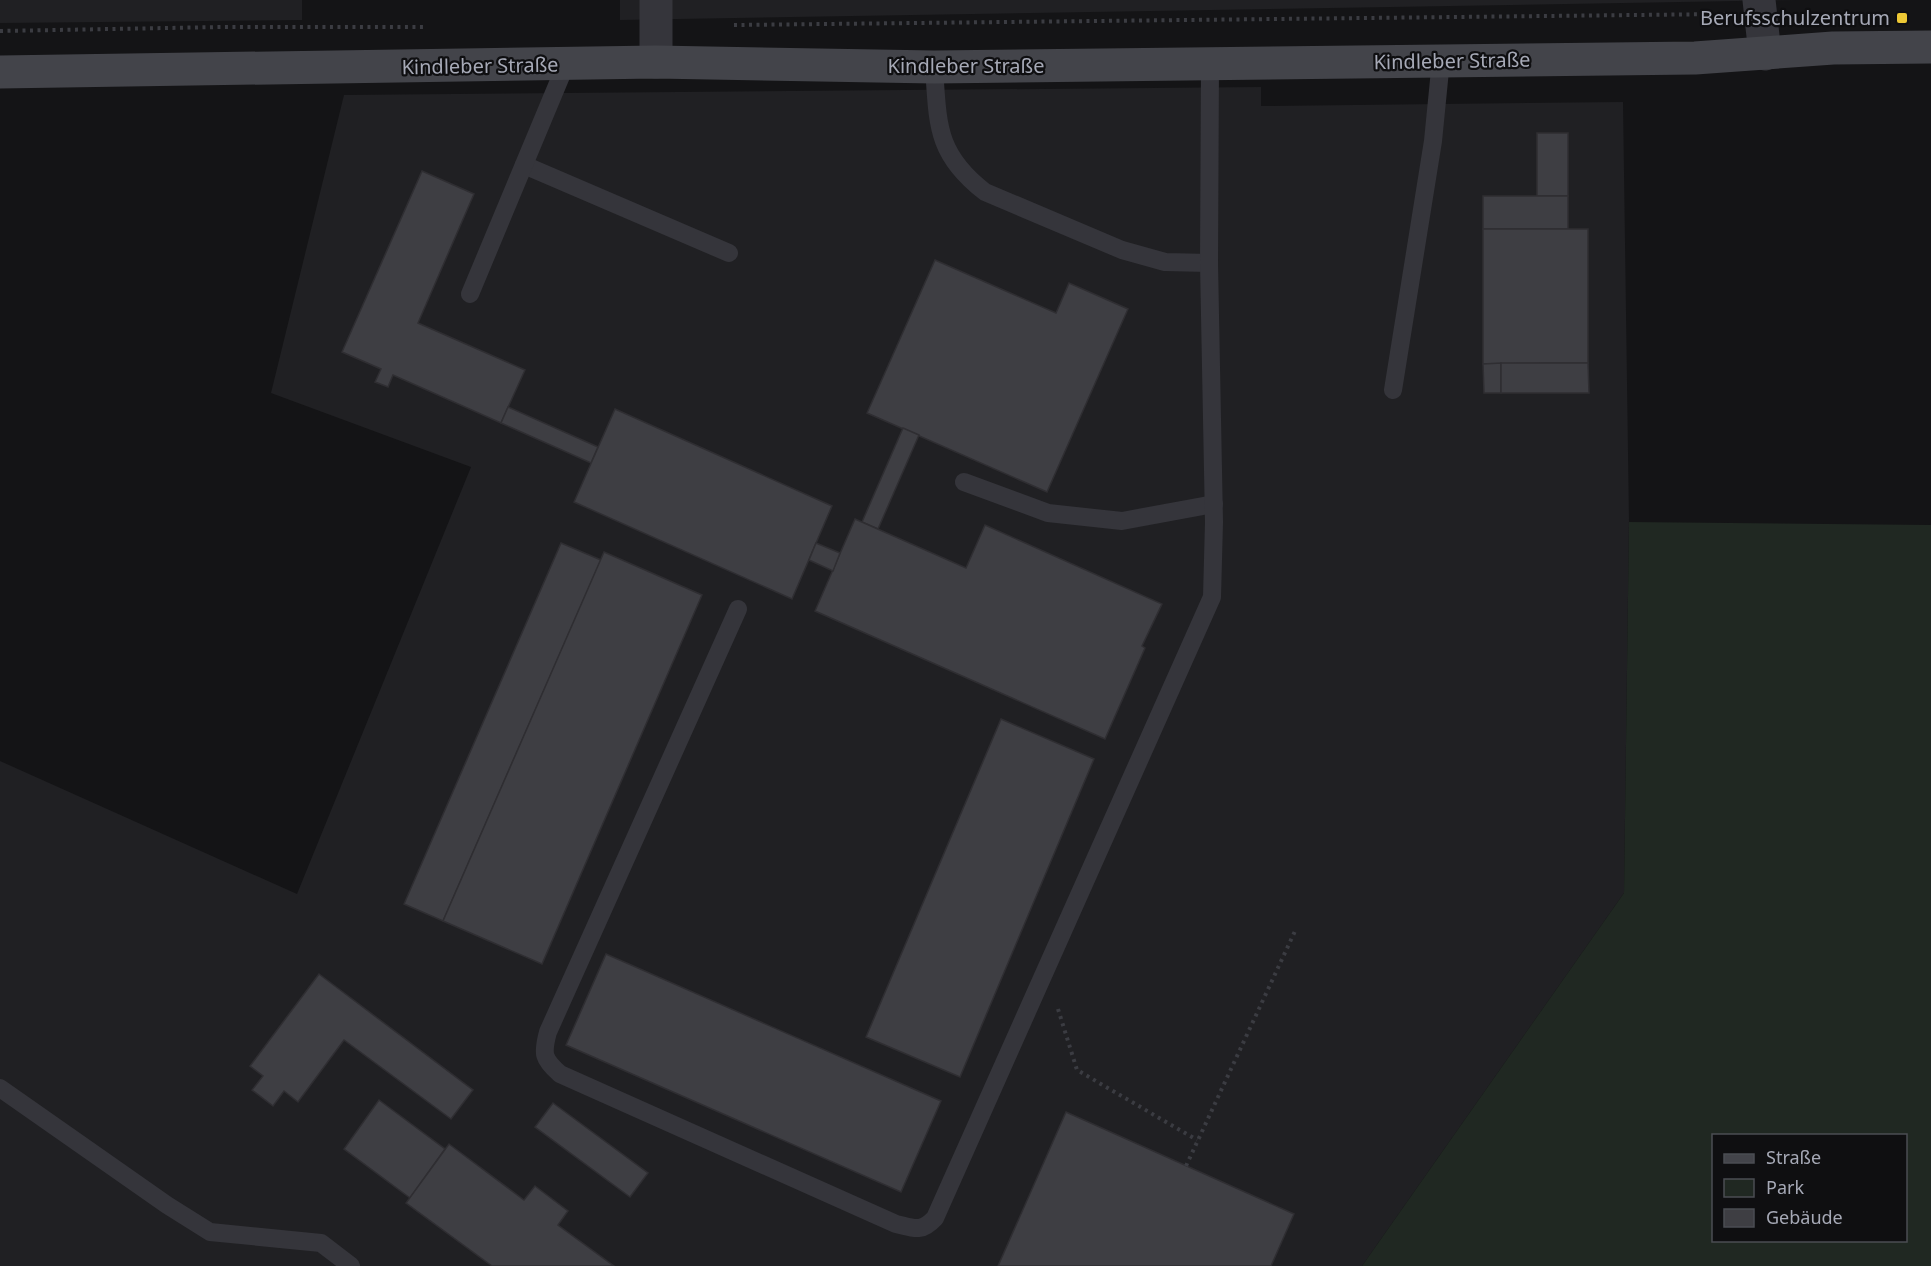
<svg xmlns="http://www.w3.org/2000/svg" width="1931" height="1266" font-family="'Noto Sans',sans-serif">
	<rect width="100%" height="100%" fill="#141416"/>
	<g fill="#202023">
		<polygon points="0,0 302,0 302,20 0,23"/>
		<polygon points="620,0 1800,0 620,20"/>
		<polygon points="1261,87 1261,106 1623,102 1629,522 1624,893 1362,1266 0,1266 0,761 297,894 471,467 271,393 344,95"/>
	</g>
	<path fill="#202822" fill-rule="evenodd" d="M1629,522l302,3v741h-569l262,-373zM1714,1136h192v104h-192z"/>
	<g fill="#3e3e43" stroke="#2f2e32" stroke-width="1.5">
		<rect x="1537" y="133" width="31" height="63"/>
		<polygon points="422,171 474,194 418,323 525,370 501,423 393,375 388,387 375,382 381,369 342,352"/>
		<rect x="1483" y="196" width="85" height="33"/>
		<polygon points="1483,229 1588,229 1588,363 1483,364"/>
		<polygon points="935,260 1056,313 1069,283 1128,309 1047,492 867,413"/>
		<polygon points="1501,363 1501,393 1484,393 1483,364"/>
		<polygon points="1501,363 1588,363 1589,393 1501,393"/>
		<polygon points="508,407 598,447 591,463 501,423"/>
		<polygon points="615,409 832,506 792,599 574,502"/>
		<polygon points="903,428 919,435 878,529 862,522"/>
		<polygon points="855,519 966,568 985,525 1162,604 1142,646 1145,648 1105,739 815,611"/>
		<polygon points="561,543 601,560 443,921 404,904"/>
		<polygon points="816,543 840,553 833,571 809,560"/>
		<polygon points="604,552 702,595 542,964 443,921"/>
		<polygon points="1001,719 1094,759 960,1077 866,1037"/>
		<polygon points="606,954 941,1101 901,1192 566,1045"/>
		<polygon points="319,974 473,1090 451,1119 344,1040 298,1102 284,1091 273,1106 252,1090 263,1076 250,1066"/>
		<polygon points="379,1100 445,1149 410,1198 344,1149"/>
		<polygon points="553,1103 648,1173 630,1197 535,1127"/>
		<polygon points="1066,1112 1294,1214 1271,1266 998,1266"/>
		<polygon points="449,1144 524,1200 535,1186 568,1211 558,1225 614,1266 492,1266 406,1203"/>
	</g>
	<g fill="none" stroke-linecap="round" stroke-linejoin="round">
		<g stroke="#3b3c42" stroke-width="4" stroke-dasharray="3 4.5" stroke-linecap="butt">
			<polyline points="734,25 1726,14"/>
			<polyline points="0,31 222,27 424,27"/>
			<polyline points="1058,1009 1077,1070 1197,1140"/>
			<polyline points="1186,1166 1296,929"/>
		</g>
		<g stroke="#35353b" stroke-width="18">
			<path d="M934,67c4,58 2,87 51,125l137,58 43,12 44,1"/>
			<polyline points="524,165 729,253"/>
			<polyline points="470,294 566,64"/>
			<polyline points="1393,390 1433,141 1441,60"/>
			<polyline points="964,482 1048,513 1122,521 1214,504"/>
			<path d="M738,609l-190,423c-6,22 -5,27 12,42l336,150c18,4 25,9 39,-6l277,-621 2,-75 -5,-259 1,-199"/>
			<polyline points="0,1088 167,1205 210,1232 321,1243 351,1266"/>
		</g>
		<g stroke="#35353b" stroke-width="33">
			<polyline points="656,0 656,62"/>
			<polyline points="1759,0 1765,54"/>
		</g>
		<polyline stroke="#43444a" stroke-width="33" points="0,72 656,62 934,67 1695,58 1833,48 1931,47"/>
	</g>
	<rect fill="#edc835" stroke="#0f0f11" stroke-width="2" x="1896" y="12" width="12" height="12" rx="3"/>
	<g text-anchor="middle" stroke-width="4.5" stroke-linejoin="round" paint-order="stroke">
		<g font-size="20" fill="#a6a9b6" stroke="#0f0f11" text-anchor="end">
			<text x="1890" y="25">Berufsschulzentrum</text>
		</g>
		<g font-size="20" fill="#a6a9b6" stroke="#0f0f11">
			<text transform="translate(1452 61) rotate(-1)" y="7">Kindleber Straße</text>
			<text transform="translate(480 66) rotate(-1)" y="7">Kindleber Straße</text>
			<text x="966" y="73">Kindleber Straße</text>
		</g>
	</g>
	<rect x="1712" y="1134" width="195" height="108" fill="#0f0f11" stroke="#4b4d53" stroke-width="1.5"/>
	<rect x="1724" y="1154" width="30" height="9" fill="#43444a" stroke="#4b4d53" stroke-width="1.5"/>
	<text x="1766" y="1164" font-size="18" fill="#a6a9b6">Straße</text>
	<rect x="1724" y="1179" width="30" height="18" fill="#202822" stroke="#4b4d53" stroke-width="1.5"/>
	<text x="1766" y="1194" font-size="18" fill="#a6a9b6">Park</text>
	<rect x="1724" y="1209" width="30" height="18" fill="#3e3e43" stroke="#4b4d53" stroke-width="1.5"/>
	<text x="1766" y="1224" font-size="18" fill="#a6a9b6">Gebäude</text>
</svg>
